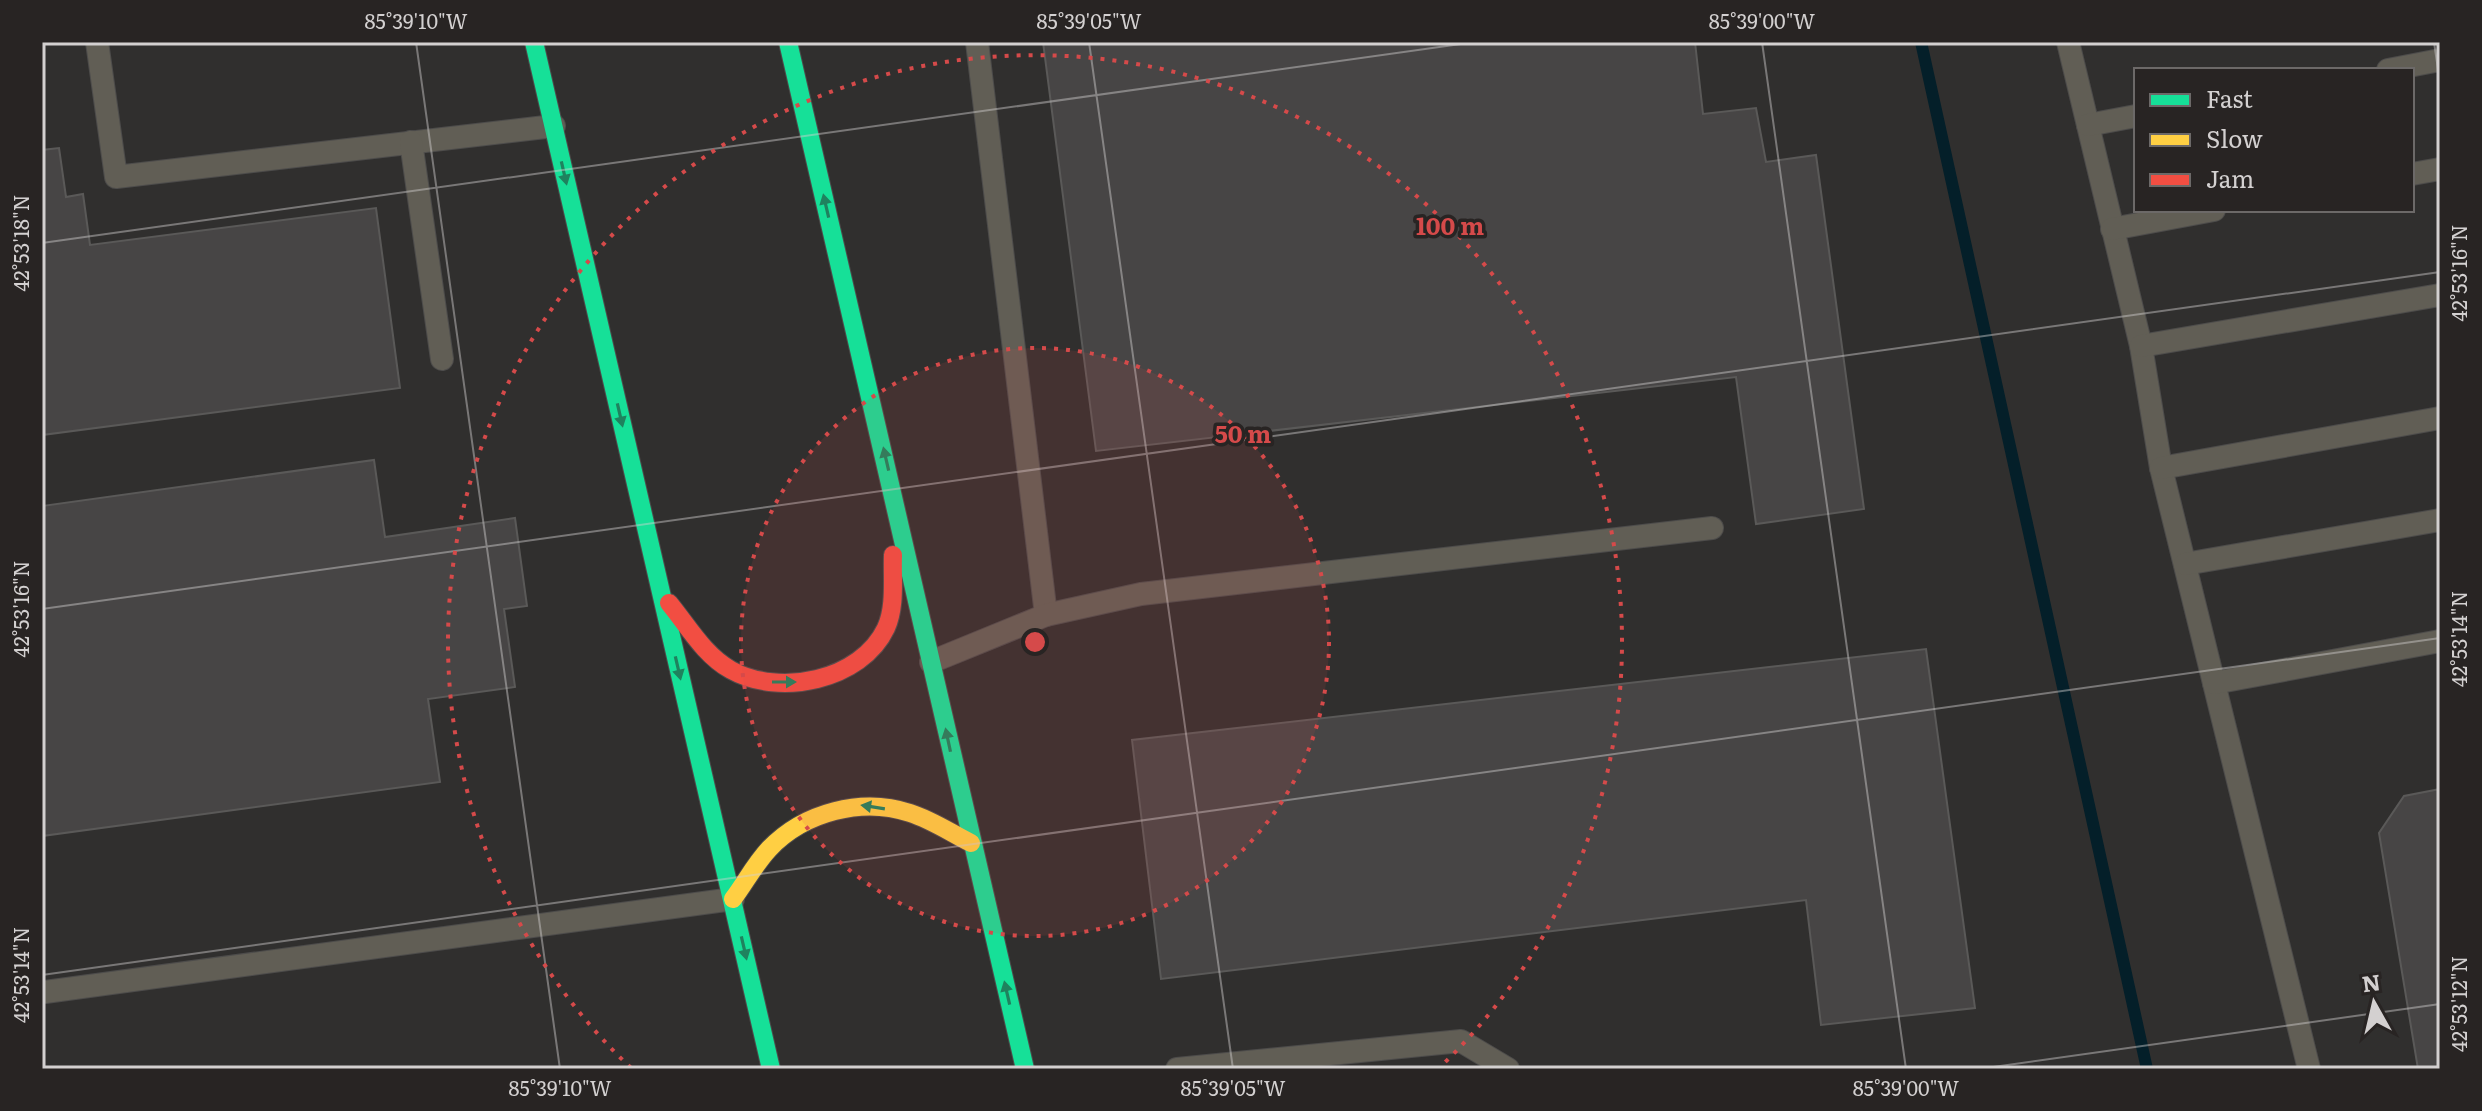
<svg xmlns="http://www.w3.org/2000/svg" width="2482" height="1111" font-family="Literata,serif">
	<rect width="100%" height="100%" fill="#302f2e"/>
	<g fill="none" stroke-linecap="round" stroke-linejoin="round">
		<polyline stroke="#041f29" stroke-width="12" points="1921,42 2147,1069"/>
	</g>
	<g fill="#474545" stroke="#5a5958" stroke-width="2">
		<polygon points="1043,42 1695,42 1703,114 1756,108 1766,162 1816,155 1864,509 1756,524 1736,377 1096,451"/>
		<polygon points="59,148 66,197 83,194 90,245 376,208 400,388 42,435 42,150"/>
		<polygon points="374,460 385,537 515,518 527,606 504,609 515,687 428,699 440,782 42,836 42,506"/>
		<polygon points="1926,649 1975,1008 1821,1025 1806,900 1161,979 1132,740"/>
		<polygon points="2440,789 2440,1069 2418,1069 2379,833 2404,796"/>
	</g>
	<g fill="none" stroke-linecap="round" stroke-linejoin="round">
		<g stroke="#4d4c4b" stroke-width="24">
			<g id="lane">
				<polyline points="97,42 116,177 554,126"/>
				<polyline points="977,42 1046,615"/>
				<polyline points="2068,42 2141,346 2161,468 2309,1069"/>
				<polyline points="2388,70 2440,60"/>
				<polyline points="2088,125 2136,116"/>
				<polyline points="411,142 442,359"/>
				<polyline points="2412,174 2440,169"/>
				<polyline points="2112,229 2214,210"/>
				<polyline points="2141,346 2440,295"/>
				<polyline points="2161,468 2440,418"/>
				<polyline points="2185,564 2440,520"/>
				<polyline points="931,662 1046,615 1141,594 1712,528"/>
				<polyline points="2214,683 2440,641"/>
				<polyline points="45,992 733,899"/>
				<polyline points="1177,1069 1461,1041 1508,1069"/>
			</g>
		</g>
		<g stroke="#4d4c4b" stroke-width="20">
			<g id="fast">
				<polyline points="534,42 771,1069"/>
				<polyline points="788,42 1025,1069"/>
			</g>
		</g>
		<g stroke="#4d4c4b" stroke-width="20">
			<path id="slow" d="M733,899c12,-16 22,-35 36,-50 35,-37 93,-52 141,-36 22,7 41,20 61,30"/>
		</g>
		<g stroke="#4d4c4b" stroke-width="20">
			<path id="jam" d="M669,603c19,23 35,52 62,67 48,27 130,11 155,-42 10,-22 6,-50 7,-73"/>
		</g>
		<use href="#lane" stroke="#615e55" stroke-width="22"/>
		<use href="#fast" stroke="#16e098" stroke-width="18"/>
		<use href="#slow" stroke="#ffcf43" stroke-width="18"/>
		<use href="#jam" stroke="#f24e42" stroke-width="18"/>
	</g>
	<defs><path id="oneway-solid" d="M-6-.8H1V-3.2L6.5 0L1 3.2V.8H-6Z" transform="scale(2)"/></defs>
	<g fill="#1f825e">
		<use href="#oneway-solid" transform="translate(564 173) rotate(77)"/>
		<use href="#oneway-solid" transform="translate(826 206) rotate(-103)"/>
		<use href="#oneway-solid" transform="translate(620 415) rotate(77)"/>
		<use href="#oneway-solid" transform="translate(886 459) rotate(-103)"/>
		<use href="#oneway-solid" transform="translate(678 668) rotate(77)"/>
		<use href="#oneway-solid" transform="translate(784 682)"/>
		<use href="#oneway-solid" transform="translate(948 740) rotate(-102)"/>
		<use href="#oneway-solid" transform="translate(873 807) rotate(-171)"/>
		<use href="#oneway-solid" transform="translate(744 948) rotate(77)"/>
		<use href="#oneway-solid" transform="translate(1007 993) rotate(-103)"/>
	</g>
	<path fill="none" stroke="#d3d0d0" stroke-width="2" stroke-opacity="0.45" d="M416,42l144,1027M1089,42l144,1027M1762,42l144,1027M2434,42l6,41M42,243l1433,-201M42,609l2398,-337M42,975l2398,-337M1979,1069l461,-65"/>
	<circle cx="1035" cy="642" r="294" fill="#d54a4a" fill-opacity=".12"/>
	<g fill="none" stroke="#d54a4a" stroke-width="4" stroke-dasharray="4 8">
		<circle cx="1035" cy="642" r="294"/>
		<path d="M631 1068A587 587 0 1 1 1439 1068"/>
	</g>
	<circle cx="1035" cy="642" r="12" fill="#d54a4a" stroke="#282423" stroke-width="4"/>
	<g font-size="24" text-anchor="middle" font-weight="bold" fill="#d54a4a" stroke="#282423" stroke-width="7" stroke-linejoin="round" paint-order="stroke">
		<text x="1450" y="235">100 m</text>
		<text x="1243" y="443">50 m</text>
	</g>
	<rect width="2482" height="1111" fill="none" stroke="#282423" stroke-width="88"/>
	<rect x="2134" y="68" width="280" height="144" fill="#282423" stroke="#6c6968" stroke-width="2"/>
	<rect x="2150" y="94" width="40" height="12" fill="#16e098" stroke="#6c6968" stroke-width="2"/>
	<text x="2206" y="108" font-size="24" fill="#d3d0d0">Fast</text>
	<rect x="2150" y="134" width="40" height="12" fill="#ffcf43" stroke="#6c6968" stroke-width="2"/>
	<text x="2206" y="148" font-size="24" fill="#d3d0d0">Slow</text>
	<rect x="2150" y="174" width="40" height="12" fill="#f24e42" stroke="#6c6968" stroke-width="2"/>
	<text x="2206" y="188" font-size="24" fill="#d3d0d0">Jam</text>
	<g transform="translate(2374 1003) rotate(352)" stroke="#282423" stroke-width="6" paint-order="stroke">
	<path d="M0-6L14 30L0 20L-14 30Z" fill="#d3d0d0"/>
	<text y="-12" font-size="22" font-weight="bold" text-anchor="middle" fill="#d3d0d0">N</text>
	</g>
	<rect x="44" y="44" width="2394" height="1023" fill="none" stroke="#d3d0d0" stroke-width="3"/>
	<g font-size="20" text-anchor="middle" fill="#d3d0d0">
		<text x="416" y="29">85°39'10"W</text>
		<text x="1089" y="29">85°39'05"W</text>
		<text x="1762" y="29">85°39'00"W</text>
		<text transform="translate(22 243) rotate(-90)" y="7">42°53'18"N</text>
		<text transform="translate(2460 273) rotate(-90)" y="7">42°53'16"N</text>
		<text transform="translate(22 609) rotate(-90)" y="7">42°53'16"N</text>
		<text transform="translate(2460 639) rotate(-90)" y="7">42°53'14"N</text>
		<text transform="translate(22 975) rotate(-90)" y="7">42°53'14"N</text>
		<text transform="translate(2460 1004) rotate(-90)" y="7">42°53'12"N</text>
		<text x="560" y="1096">85°39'10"W</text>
		<text x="1233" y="1096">85°39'05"W</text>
		<text x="1906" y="1096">85°39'00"W</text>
	</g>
</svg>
